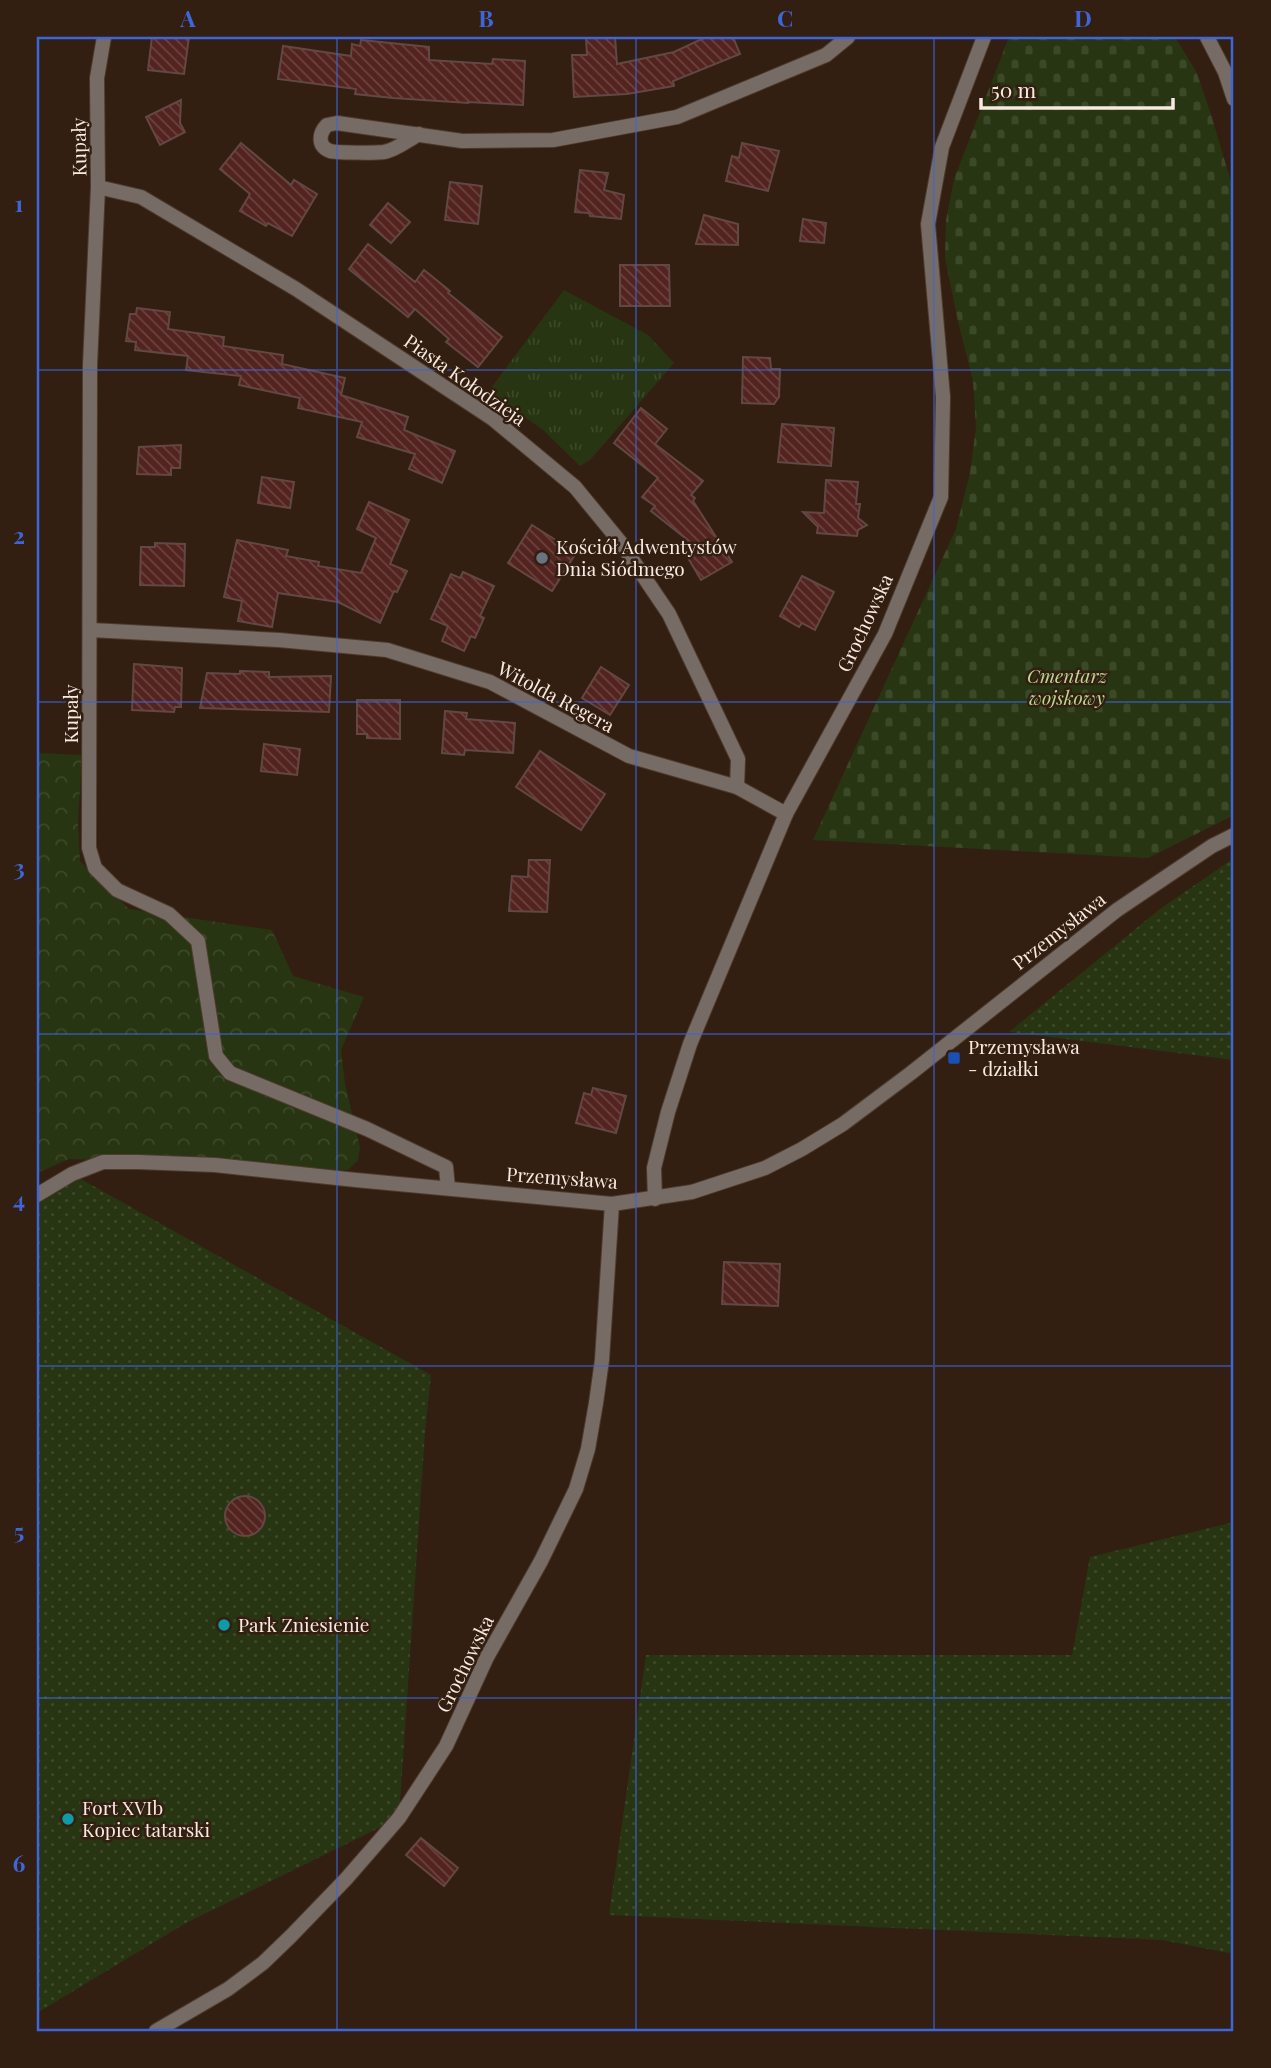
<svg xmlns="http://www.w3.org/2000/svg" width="1271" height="2068" font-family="'Playfair Display',serif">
	<defs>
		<pattern id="grass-tufts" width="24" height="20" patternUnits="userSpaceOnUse" patternTransform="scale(1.75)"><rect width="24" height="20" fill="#273512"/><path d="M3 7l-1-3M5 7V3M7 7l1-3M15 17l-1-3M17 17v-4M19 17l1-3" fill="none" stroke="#3c4929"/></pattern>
		<pattern id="forest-crowns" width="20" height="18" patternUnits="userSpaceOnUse" patternTransform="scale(1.75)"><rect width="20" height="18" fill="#273512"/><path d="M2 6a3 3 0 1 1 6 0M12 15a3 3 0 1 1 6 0" fill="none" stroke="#3c4929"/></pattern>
		<pattern id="cemetery-stones" width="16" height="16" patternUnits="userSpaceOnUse" patternTransform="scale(1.75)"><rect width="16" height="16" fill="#273512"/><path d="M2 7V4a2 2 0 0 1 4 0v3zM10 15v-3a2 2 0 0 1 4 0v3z" fill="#3c4929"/></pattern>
		<pattern id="park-dots" width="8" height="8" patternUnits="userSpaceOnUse" patternTransform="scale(1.75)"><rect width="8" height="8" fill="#273512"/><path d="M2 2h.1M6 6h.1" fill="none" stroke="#3c4929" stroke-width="1.8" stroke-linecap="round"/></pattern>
		<pattern id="building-back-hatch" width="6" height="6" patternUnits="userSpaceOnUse" patternTransform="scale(1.75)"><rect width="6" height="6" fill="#52231f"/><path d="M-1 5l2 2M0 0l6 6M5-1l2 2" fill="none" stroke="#6c433f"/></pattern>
	</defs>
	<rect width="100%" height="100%" fill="#321f11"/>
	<polygon fill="url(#grass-tufts)" points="564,290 648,335 674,363 590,460 580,466 542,429 488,392"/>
	<polygon fill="url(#forest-crowns)" points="37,753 82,755 78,823 80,861 129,909 272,930 293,976 364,997 341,1050 345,1084 360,1147 358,1160 348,1170 69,1159 37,1173"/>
	<polygon fill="url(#cemetery-stones)" points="1009,37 1175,37 1196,71 1210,111 1234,192 1234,815 1148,858 813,840 956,529 970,473 976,427 973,381 959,326 945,258 946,220 954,179"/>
	<g fill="url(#park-dots)">
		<polygon points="1234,858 1234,1060 1009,1032 1160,909"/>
		<polygon points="72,1174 431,1375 425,1433 399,1818 186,1923 37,2013 37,1195"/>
		<polygon points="1234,1522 1234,1954 1162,1940 609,1915 646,1655 1072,1655 1090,1557"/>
	</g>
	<g fill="url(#building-back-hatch)" stroke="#634744" stroke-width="2">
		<polygon points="152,37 189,37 184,74 148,70"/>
		<polygon points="586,37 615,37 617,64 674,52 706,37 733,37 740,54 673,81 674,86 627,94 574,97 572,55 587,55"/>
		<polygon points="361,40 429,47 429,60 492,64 493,59 525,61 523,105 468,102 468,103 393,98 355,94 356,89 278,79 283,46 351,56 352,44 360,46"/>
		<polygon points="181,100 180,123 185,132 160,145 146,117"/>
		<polygon points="241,143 291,185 294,180 317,194 292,236 268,223 266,226 240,211 250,194 220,169"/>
		<polygon points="742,143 779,151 768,191 726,181 732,156 739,158"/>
		<polygon points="580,170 608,173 604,190 624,195 621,219 590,216 589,213 575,212"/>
		<polygon points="450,182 482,186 478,224 445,220"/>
		<polygon points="388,203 410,222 391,243 370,225"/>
		<polygon points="704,215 738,224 738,245 696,244"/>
		<polygon points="803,219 826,223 824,243 800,241"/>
		<polygon points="368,244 415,282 424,270 450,291 448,293 502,337 478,367 446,342 449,339 415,309 408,317 349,269"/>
		<polygon points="620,265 669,265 670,306 620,306"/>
		<polygon points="137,308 170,312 168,329 224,337 223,346 283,355 282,364 345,378 341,395 408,417 404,430 455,451 442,483 409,469 415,454 357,437 362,422 298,408 300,398 239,385 241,376 186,370 188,356 135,350 136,342 126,341 130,314 136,314"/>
		<polygon points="743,357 770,358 771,369 780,369 779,397 774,404 742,403"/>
		<polygon points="641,408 667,429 655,444 703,481 691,495 695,498 693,501 732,562 701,580 681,546 689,541 651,511 655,506 642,497 658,478 614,443"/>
		<polygon points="782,424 834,428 831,466 778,462"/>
		<polygon points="181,445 180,468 171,468 171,475 137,474 139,447"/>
		<polygon points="262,477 294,482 290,508 258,503"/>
		<polygon points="826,480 858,482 856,504 860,504 858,518 867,525 858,530 857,536 817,533 818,527 803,512 824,513"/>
		<polygon points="369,502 409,520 390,564 407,571 397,592 394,591 380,623 338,602 278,593 272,627 238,621 242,601 224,597 237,540 288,550 286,556 319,562 318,566 361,573 376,538 357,529"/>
		<polygon points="532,525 576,553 552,591 508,563"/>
		<polygon points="155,543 185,544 184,586 140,585 141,547 155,547"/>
		<polygon points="463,572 494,586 480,616 484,618 475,638 471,636 464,651 442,641 448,626 431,619 451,574 460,578"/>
		<polygon points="802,576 834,592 815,630 802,623 799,627 780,616"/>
		<polygon points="134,664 182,668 181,707 175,707 174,712 132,710"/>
		<polygon points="601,667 629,685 610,715 582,698"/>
		<polygon points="240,671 269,672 269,677 331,676 329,712 200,708 207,673 240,674"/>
		<polygon points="357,700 400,700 400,739 367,738 367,734 357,734"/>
		<polygon points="445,711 467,713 466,719 515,723 513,753 465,750 464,755 442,753"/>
		<polygon points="264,744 300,749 297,775 261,771"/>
		<polygon points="540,751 605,794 581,830 516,787"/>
		<polygon points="529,860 550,860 547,912 509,911 512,876 528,877"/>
		<polygon points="593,1088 626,1096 616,1133 576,1123 584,1093 591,1095"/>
		<polygon points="724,1262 780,1264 778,1306 722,1304"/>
		<circle cx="245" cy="1516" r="20"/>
		<polygon points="421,1838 458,1868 444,1886 406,1855"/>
	</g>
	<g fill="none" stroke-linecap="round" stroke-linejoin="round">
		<g stroke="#4e3b2e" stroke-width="16">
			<g id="minor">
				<polyline points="104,37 97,78 98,187 90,365 89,848 95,868 117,890 169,914 198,941 216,1056 230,1073 367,1129 446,1167 448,1188"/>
				<polyline points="1207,37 1225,72 1234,99"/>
				<path d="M419,134c-11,6 -23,16 -35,18 -7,1 -48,1 -54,-1 -13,-5 -11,-18 -3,-26l10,-2 125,18 91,-1 124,-23 149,-62 22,-18"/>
				<polyline points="98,187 141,197 296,289 493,419 575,487 621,543 669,614 738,759 737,787"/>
				<polyline points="91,630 279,640 387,650 490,682 629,756 737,787 786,814"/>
				<polyline points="37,1195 72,1174 103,1162 138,1162 215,1165 356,1180 612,1204 692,1192 765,1168 802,1149 843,1124 911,1073 1117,910 1212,846 1234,835"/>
				<polyline points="655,1199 654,1168 668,1112 690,1044 786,814 885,634 941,497 943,397 928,224 942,147 984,37"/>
				<polyline points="156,2031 228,1989 263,1963 291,1936 346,1879 399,1818 446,1746 487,1657 541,1561 576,1489 588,1449 596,1403 602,1360 612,1204"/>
			</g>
		</g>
		<use href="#minor" stroke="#776c65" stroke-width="14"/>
	</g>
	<path fill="none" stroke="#3e65d9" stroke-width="2" stroke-opacity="0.55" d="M337,37v1994M636,37v1994M934,37v1994M37,370h1197M37,702h1197M37,1034h1197M37,1366h1197M37,1698h1197"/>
	<circle fill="#6b7280" stroke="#321f11" stroke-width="2.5" cx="542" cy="558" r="7"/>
	<rect fill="#1a4fb4" stroke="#321f11" stroke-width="2.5" x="947" y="1051" width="14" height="14" rx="3.5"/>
	<g fill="#0f9aa8" stroke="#321f11" stroke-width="2.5">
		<circle cx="224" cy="1625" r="7"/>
		<circle cx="68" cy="1819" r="7"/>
	</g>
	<g text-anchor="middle" stroke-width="5" stroke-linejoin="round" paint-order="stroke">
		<g font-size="19" fill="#f8eae1" stroke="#321f11">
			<text transform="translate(79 147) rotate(-91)" y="7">Kupały</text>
			<text transform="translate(465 380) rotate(35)" y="7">Piasta Kołodzieja</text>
			<text transform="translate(865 623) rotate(-65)" y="7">Grochowska</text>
			<text transform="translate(556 697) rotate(28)" y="7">Witolda Regera</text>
			<text transform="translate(71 714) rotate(-90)" y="7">Kupały</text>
			<text transform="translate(1059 931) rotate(-38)" y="7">Przemysława</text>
			<text transform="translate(562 1178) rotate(4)" y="7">Przemysława</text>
			<text transform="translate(465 1664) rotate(-64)" y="7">Grochowska</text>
		</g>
		<g font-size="19" fill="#f8eae1" stroke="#321f11" text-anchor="start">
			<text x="556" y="554">Kościół Adwentystów<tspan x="556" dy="22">Dnia Siódmego</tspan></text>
			<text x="968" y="1054">Przemysława<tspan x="968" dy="22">- działki</tspan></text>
			<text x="238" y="1632">Park Zniesienie</text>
			<text x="82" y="1815">Fort XVIb<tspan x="82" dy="22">Kopiec tatarski</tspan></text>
		</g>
		<g font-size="19" font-style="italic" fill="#b8d990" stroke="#321f11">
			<text x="1067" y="683">Cmentarz<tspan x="1067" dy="22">wojskowy</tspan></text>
		</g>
	</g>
	<rect width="1271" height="2068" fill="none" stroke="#321f11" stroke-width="77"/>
	<path d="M981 98v10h192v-10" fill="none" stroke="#f8eae1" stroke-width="3.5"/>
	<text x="991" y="98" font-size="21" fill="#f8eae1" stroke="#321f11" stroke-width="5" paint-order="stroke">50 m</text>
	<rect x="38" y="38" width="1194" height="1992" fill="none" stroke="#3e65d9" stroke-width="2.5"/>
	<g font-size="23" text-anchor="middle" font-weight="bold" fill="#3e65d9">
		<text x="188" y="27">A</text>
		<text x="486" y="27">B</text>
		<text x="785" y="27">C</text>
		<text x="1083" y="27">D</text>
		<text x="19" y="212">1</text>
		<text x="19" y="544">2</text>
		<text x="19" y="876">3</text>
		<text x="19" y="1208">4</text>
		<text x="19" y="1540">5</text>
		<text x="19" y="1872">6</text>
	</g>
</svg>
